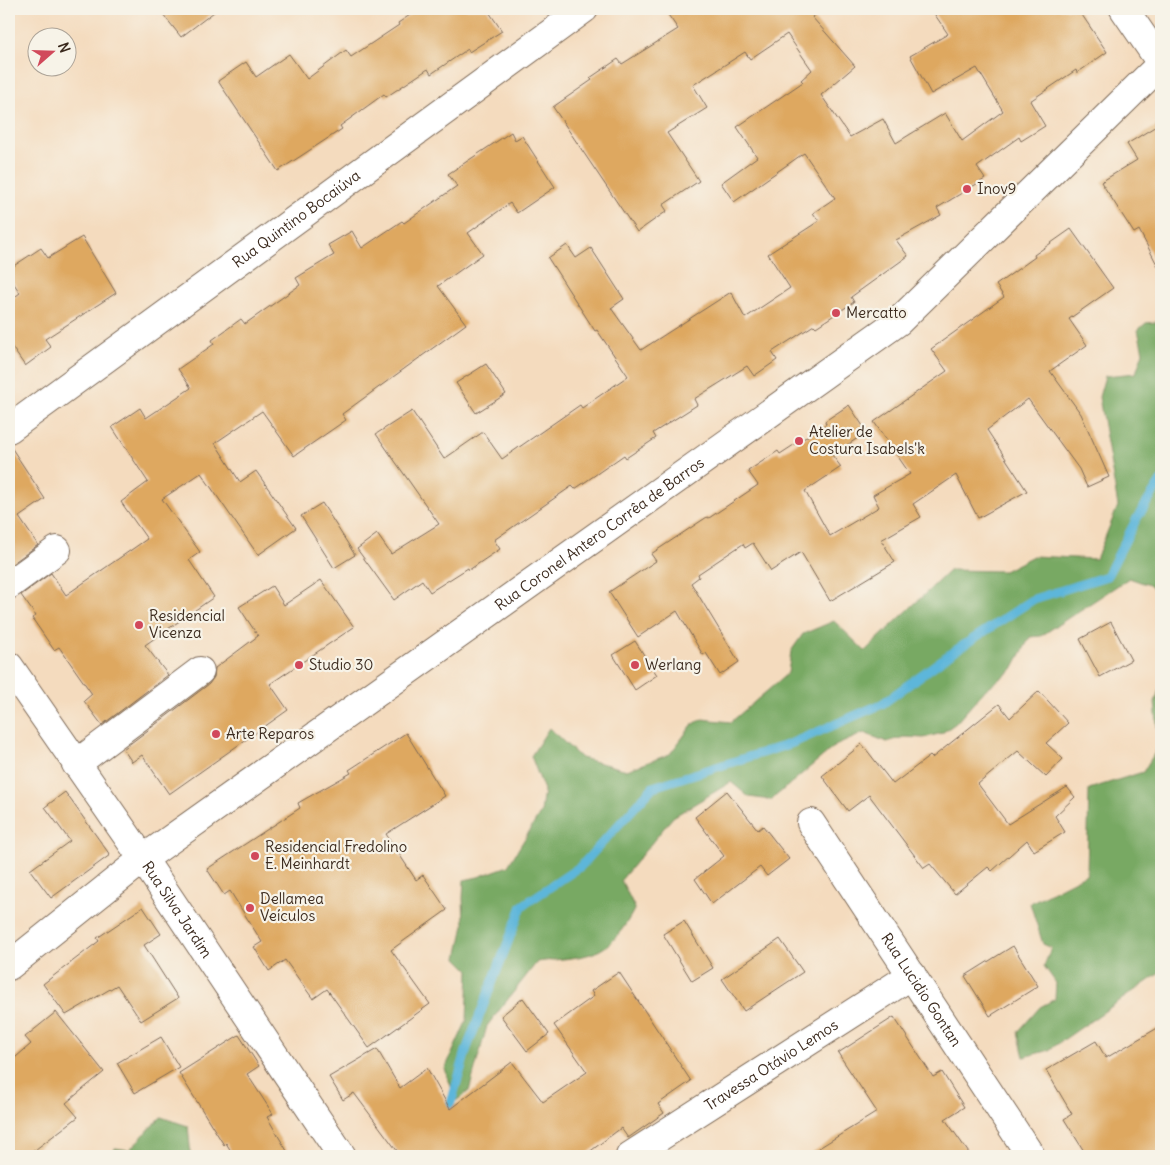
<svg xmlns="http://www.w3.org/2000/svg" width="1170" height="1165" font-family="Delius,sans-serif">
	<rect width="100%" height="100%" fill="#f7f3e8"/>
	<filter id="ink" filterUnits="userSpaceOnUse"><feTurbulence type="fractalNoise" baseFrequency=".02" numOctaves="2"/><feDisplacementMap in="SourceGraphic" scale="10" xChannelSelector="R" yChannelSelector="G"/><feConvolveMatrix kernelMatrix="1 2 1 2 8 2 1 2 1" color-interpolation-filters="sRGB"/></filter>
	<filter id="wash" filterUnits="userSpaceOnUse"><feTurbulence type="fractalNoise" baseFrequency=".0096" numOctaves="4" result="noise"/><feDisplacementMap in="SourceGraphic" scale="20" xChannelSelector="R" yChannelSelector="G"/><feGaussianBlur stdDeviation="1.12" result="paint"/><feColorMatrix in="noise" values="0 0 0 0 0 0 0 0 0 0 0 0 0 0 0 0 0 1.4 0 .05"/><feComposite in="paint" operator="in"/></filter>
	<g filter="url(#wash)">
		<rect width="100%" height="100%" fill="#f4dbbe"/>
		<g fill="#78a963" stroke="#5a6a40">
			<path d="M1156,322l5,1v273l-12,-11 -20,-7 -88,58 -11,1 -17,32 -27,20 -30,34 -14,10 -18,5 -20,-1 -17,5 -23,-9 -29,13 -64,54 -22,-3 -18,-15 -58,35 -52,63 14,28c-28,53 -45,47 -98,54l-50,64 -18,65 -13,10 -11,-32 22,-49 2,-50 -12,-12 7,-33 -1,-27 1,-18 14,-3 30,-11 33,-54 3,-22 -13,-34 18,-28 32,30 46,12 43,-16 22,-29 10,-6 29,3 57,-49 3,-22 12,-17 31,-13 31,30 85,-81 54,1 29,-15 63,3 22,-53 -19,-109 6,-21 31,-3 7,-21 -5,-22 8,-7z"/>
			<polygon points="1161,684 1161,972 1049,1050 1024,1057 1018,1032 1040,1007 1055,999 1056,983 1044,966 1051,948 1043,944 1030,903 1087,874 1089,789 1143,772 1159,746 1155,702"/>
			<polygon points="161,1117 188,1126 191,1156 113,1156 115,1148 129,1150"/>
		</g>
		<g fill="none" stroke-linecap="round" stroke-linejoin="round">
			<polyline stroke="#5db6da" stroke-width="9" points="446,1120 467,1048 522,906 581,866 653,787 790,744 882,704 950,654 1034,599 1107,576 1137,518 1161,481"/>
		</g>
		<g id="blocks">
			<g fill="#dea861">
				<polygon points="159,9 218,9 181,37"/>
				<polygon points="419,9 487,9 502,31 469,52 468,49 431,74 428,69 386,97 384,94 340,126 342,129 278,171 218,81 246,62 256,77 289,54 307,79 346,50 351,57 399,25 398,23"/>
				<polygon points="664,9 824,9 812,17 855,66 821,95 850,137 883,119 896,143 945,113 962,141 1003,111 977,68 931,94 910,56 948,34 931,9 1078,9 1107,52 1077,73 1076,70 1030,101 1045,126 1021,141 1019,137 977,167 985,179 937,208 941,215 896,240 908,256 851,297 854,302 816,327 814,325 772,352 777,360 754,376 747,366 694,399 697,405 653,433 656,438 626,458 624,455 575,489 572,486 494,540 500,549 469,570 468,568 430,592 422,580 394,600 357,549 377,534 391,554 439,524 376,434 412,411 444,459 483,432 502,459 580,405 582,408 628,376 597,330 595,331 548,258 567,245 576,258 591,248 624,299 611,308 641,350 731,292 745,318 790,288 768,254 819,221 813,213 835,198 804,153 734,202 721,183 757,157 737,127 803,82 801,80 812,70 787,34 750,59 745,52 693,85 707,108 667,133 699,181 663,205 667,211 637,232 553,107 592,80 590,78 618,59 622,64 678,29"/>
				<polygon points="1161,123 1161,272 1139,230 1134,233 1101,182 1137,160 1127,144"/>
				<polygon points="511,132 515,140 522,136 555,187 517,213 510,203 468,233 483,254 438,286 466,324 342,414 346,420 294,456 262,411 215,443 240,482 256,471 296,528 258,555 201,473 162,499 200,552 189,560 214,597 145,645 168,675 102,725 84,701 92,694 59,647 54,650 32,618 36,616 21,595 51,573 66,595 147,539 121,502 148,482 112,427 140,408 146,418 191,388 178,369 214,344 212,340 241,319 245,324 300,285 296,278 334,255 328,245 352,231 362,248 402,221 404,223 457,186 448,174"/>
				<polygon points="1071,229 1113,288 1069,319 1087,345 1050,371 1081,414 1109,477 1087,487 1079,469 1028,399 987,430 1027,491 978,518 956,475 913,504 921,517 881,540 895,562 830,601 801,552 771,571 753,543 745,548 743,544 698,574 699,577 691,583 739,662 720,675 706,653 703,655 677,611 638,637 609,592 656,561 651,554 707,517 709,518 758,485 748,471 778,451 780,454 826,424 825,421 849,405 867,432 832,455 841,467 805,491 830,536 879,507 873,495 910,474 874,422 947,371 931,349 1004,297 996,285 1035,257 1034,255"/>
				<polygon points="82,237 116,293 45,339 51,347 25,366 9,343 9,301 20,293 9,276 9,269 41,248 48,258"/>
				<polygon points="486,364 506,394 476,413 456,383"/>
				<polygon points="9,444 45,499 19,517 38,545 9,566"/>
				<polygon points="322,503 355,555 334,568 301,516"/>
				<polygon points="321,580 354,627 270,684 288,710 169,794 142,755 132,762 123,749 209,684 214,677 215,668 258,636 239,607 272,586 284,605"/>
				<polygon points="1111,622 1131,660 1100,677 1080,639"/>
				<polygon points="635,641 657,675 635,690 613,655"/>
				<polygon points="1039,691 1068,723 1046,743 1063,759 1046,777 1018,751 978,784 1008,824 1067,787 1075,797 1055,816 1065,832 1034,851 1027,840 992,871 988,867 955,894 930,864 924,868 869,795 848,811 822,776 862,744 893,784 930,756 932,758 999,704 1010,718"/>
				<polygon points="406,733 445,796 386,834 416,880 423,875 447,910 391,950 430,1004 369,1048 327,989 313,999 285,960 269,971 254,947 262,942 230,891 224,895 207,869 300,808 298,803 351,773 349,770"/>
				<polygon points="727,791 758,830 763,826 789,859 767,876 760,867 712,904 695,879 724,856 695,817"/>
				<polygon points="65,792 110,855 51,898 30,870 70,841 45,807"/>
				<polygon points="143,907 161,934 144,945 178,998 141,1021 117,985 66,1015 43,984 99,941 97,938"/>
				<polygon points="684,921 713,968 692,981 663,934"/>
				<polygon points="780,939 803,972 744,1011 722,979"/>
				<polygon points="1013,946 1038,986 990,1016 965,976"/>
				<polygon points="619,972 691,1081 658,1104 664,1113 628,1138 621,1128 584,1156 401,1156 354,1093 343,1100 329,1077 377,1049 400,1088 427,1068 450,1109 512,1062 543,1102 587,1072 554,1025 594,996 591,991"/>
				<polygon points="523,998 549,1034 527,1051 501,1016"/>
				<polygon points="56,1012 104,1072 66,1103 78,1117 27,1156 9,1156 9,1063 31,1044 25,1037"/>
				<polygon points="894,1017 933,1077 942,1072 964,1107 945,1119 971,1156 806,1156 877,1112 838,1053"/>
				<polygon points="1161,1026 1161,1156 1087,1156 1064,1119 1072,1114 1046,1070 1096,1041 1106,1058"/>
				<polygon points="239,1035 259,1066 247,1074 273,1114 267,1117 290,1156 234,1156 226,1143 224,1145 179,1073"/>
				<polygon points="161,1037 179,1067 135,1093 117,1063"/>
			</g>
		</g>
	</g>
	<g filter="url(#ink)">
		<use href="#blocks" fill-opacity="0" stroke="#7c6856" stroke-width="1"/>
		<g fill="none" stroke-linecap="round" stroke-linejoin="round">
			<g stroke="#7c6856" stroke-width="30">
				<g id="minor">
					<polyline points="1124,9 1161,63"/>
					<path id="s1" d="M9,429l575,-420"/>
					<polyline points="9,585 57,550"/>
					<path id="s2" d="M9,666l134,193 199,297"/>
					<polyline points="76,764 200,671"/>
					<path id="s3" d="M811,823l220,333"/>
					<path id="s4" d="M9,966l134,-107 756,-538 262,-257"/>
					<path id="s5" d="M630,1156l282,-181"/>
				</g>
			</g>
			<use href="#minor" stroke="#fff" stroke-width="28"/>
		</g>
	</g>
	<g fill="#d1495b" stroke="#f7f3e8" stroke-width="2">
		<circle cx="967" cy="189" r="5"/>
		<circle cx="836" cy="313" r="5"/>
		<circle cx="799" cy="441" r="5"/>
		<circle cx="139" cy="625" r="5"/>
		<circle cx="299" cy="665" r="5"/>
		<circle cx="635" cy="665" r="5"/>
		<circle cx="216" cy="734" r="5"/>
		<circle cx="255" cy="856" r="5"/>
		<circle cx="250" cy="908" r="5"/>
	</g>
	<g text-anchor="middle" stroke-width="4.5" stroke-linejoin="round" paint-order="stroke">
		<g font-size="15" fill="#3b2a1e" stroke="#f7f3e8" text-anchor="start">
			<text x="977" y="194">Inov9</text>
			<text x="846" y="318">Mercatto</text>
			<text x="809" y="437">Atelier de<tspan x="809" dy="17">Costura Isabels'k</tspan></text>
			<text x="149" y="621">Residencial<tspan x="149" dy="17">Vicenza</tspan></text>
			<text x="309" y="670">Studio 30</text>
			<text x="645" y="670">Werlang</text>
			<text x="226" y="739">Arte Reparos</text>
			<text x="265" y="852">Residencial Fredolino<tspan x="265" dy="17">E. Meinhardt</tspan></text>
			<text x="260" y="904">Dellamea<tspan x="260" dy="17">Veículos</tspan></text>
		</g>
		<g font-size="15" fill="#3b2a1e" stroke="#f7f3e8">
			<text dy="5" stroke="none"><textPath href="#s1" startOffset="356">Rua Quintino Bocaiúva</textPath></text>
			<text dy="5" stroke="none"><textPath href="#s4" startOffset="732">Rua Coronel Antero Corrêa de Barros</textPath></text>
			<text dy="5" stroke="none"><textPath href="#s2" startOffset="296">Rua Silva Jardim</textPath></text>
			<text dy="5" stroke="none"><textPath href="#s3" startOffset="200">Rua Lucidio Gontan</textPath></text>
			<text dy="5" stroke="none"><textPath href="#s5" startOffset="168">Travessa Otávio Lemos</textPath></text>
		</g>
	</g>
	<rect width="1170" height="1165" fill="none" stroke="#f7f3e8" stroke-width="30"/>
	<g transform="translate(52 52) rotate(70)"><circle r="24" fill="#f7f3e8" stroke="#aca397"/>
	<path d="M0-4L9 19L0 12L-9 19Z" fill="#d1495b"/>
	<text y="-8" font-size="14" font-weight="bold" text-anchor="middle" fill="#3b2a1e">N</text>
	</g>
</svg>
